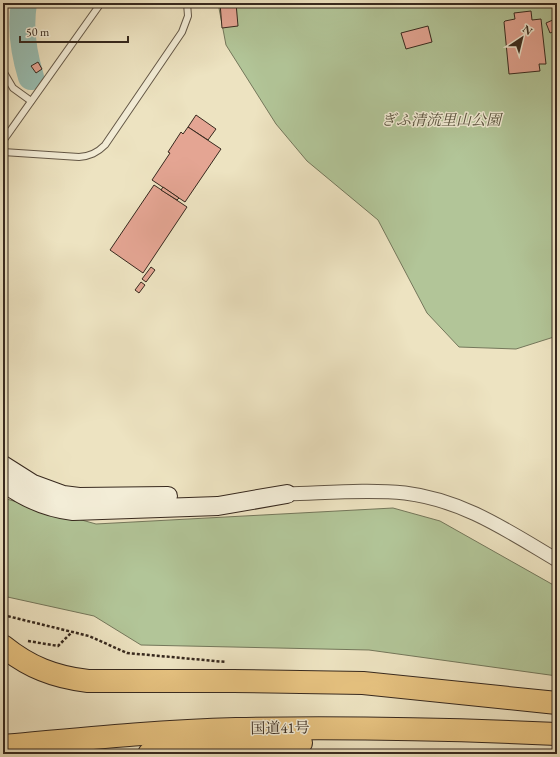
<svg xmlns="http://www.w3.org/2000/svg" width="560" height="757" font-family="'EB Garamond','Noto Serif JP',serif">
	<rect width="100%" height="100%" fill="#ede3c1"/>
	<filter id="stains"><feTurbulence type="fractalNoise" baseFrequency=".005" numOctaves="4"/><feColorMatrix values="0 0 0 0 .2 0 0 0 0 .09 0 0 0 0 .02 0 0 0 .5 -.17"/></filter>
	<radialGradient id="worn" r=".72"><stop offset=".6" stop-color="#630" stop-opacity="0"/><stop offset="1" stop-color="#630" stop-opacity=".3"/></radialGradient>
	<g fill="#b2c598" stroke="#74775b">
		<polygon points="218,3 557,3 557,336 516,349 459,347 427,313 378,220 307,161 276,124 226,45"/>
		<polygon points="3,498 96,524 393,508 440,521 557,587 557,676 369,650 141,645 94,616 3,596"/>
	</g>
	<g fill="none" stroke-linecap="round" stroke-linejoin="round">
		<path stroke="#99beb2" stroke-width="26" d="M24,3c-4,24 0,51 7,74"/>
	</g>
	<g fill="#e4a593" stroke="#37291e">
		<polygon points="220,3 236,3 238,26 222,28"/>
		<polygon points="531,11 532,20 541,19 546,64 539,64 540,71 509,74 504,22 505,21 515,19 514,13"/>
		<polygon points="555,19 557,30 550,33 546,23"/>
		<polygon points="428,26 432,42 406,49 401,33"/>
		<polygon points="38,62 42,69 36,73 31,66"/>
		<polygon points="196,115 216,129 208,140 188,127"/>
		<polygon points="188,127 221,149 185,202 152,180 170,153 168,152 181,132 183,134"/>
		<polygon points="154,185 187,207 143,273 110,250"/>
		<polygon points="163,187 179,198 177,200 161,190"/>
		<polygon points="151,267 155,270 146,282 142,279"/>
		<polygon points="141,282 145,285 139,293 135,290"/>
	</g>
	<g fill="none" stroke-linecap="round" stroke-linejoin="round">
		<g stroke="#645847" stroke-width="8">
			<g id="lane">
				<polyline points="3,71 13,88 31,101"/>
				<polyline points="3,141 101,3"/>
				<path d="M3,152l76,5c11,-1 18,-4 26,-12l77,-113 6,-16 -1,-13"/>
			</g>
		</g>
		<g stroke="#645847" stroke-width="15">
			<path id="street" d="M287,494c38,-1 80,-5 118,-1 58,7 103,38 152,67"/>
		</g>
		<g stroke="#37291e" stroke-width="20">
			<g id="secondary">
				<polyline points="3,465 33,484 63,495 79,497 168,496"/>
				<path d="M3,482c21,16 44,26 70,29l145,-5 69,-12"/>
			</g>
		</g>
		<g stroke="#37291e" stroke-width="24">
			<g id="highway">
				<path d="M3,646c26,21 51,31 85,35h145l130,2 194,20"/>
				<path d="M3,746c77,-7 155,-15 233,-17 107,-2 214,0 321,5"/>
				<polyline points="149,754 250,745 301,743"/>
			</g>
		</g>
		<g stroke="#37291e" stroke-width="2.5" stroke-dasharray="3 2" stroke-linecap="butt">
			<polyline points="3,615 89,636 127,653 226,662"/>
			<polyline points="28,641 58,646 72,632"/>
		</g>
		<use href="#lane" stroke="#f3edd7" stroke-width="6"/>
		<use href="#street" stroke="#f3edd7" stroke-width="13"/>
		<use href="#secondary" stroke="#f3edd7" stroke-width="18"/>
		<use href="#highway" stroke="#e6c280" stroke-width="22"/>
	</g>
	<g text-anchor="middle" stroke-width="3" stroke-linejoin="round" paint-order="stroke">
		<g font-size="15" font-style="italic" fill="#56503c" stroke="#f3edd7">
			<text x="441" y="125">ぎふ清流里山公園</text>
		</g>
		<g font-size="15" fill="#37291e" stroke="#f3edd7">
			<text transform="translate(280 728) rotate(-1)" y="5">国道41号</text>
		</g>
	</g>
	<rect width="560" height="757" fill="none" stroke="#ede3c1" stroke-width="16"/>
	<rect x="4" y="4" width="552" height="749" fill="none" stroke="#37291e" stroke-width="2"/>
	<rect x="8" y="8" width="544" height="741" fill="none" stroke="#37291e"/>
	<g transform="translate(522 38) rotate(35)" stroke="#f3edd7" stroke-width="3" paint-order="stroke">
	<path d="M0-3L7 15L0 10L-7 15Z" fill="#37291e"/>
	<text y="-6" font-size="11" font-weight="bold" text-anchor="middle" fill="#37291e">N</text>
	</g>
	<path d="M20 36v6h108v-6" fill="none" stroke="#37291e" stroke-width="2"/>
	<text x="26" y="36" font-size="12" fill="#37291e" stroke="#f3edd7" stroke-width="3" paint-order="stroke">50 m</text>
	<rect width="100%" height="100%" filter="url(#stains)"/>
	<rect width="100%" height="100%" fill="url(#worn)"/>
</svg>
